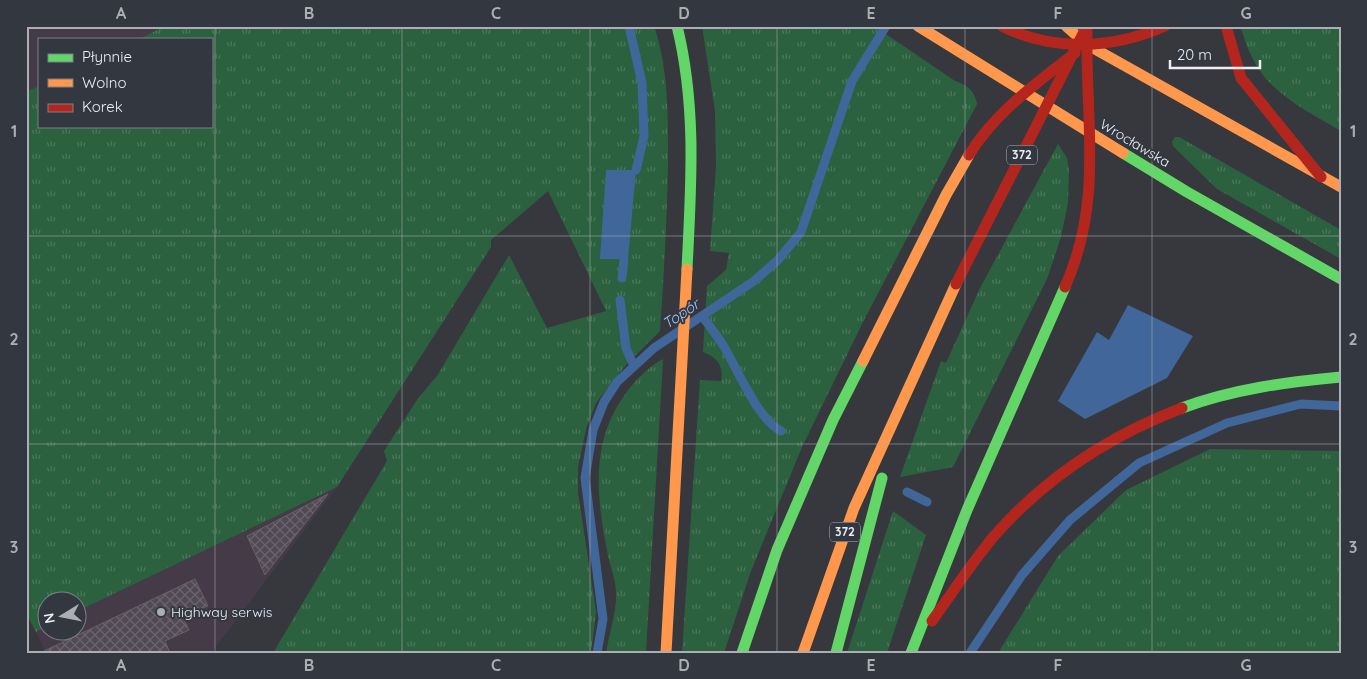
<svg xmlns="http://www.w3.org/2000/svg" width="1367" height="679" font-family="Quicksand,sans-serif">
	<defs>
		<pattern id="grass-tufts" width="24" height="20" patternUnits="userSpaceOnUse" patternTransform="scale(1.25)"><rect width="24" height="20" fill="#2c613f"/><path d="M3 7l-1-3M5 7V3M7 7l1-3M15 17l-1-3M17 17v-4M19 17l1-3" fill="none" stroke="#4b785b"/></pattern>
		<pattern id="building-cross-hatch" width="8" height="8" patternUnits="userSpaceOnUse" patternTransform="scale(1.25)"><rect width="8" height="8" fill="#514a55"/><path d="M0 0l8 8M0 8l8-8" fill="none" stroke="#6a646e"/></pattern>
	</defs>
	<rect width="100%" height="100%" fill="#36383d"/>
	<g fill="#453a47">
		<polygon points="26,26 165,26 139,39 39,39 39,86 26,92"/>
		<polygon points="337,487 211,653 46,653 36,632 47,626 48,632 78,632 78,611"/>
	</g>
	<g fill="url(#grass-tufts)">
		<path d="M165,26h489c15,44 14,92 14,137 -1,56 -4,112 -8,168l-34,34 -30,38 -10,26 -8,38v25l18,120 -5,41h-318l114,-192 -3,-10 35,-54 18,-21 72,-121 38,73 59,-17 -58,-120 -57,49v7l-154,240 -259,124v-9h-30l-1,24 -11,6 -10,-19v-521l13,-6v40h172v-87h-72z"/>
		<path d="M702,26h172l81,55c12,4 20,10 22,23l-114,218 -61,125 -51,124 -27,82h-42l18,-273 21,1c3,-15 -4,-24 -18,-29l4,-66 19,-16 3,-17 -19,-2 6,-85 -1,-55z"/>
		<path d="M1240,26h101v105c-33,-19 -74,-39 -90,-76 -5,-9 -7,-19 -11,-29z"/>
		<polygon points="1175,137 1179,137 1341,230 1341,259 1217,189 1173,146 1172,142"/>
		<polygon points="1058,144 1067,158 1069,171 1068,203 1061,237 1047,279 953,467 900,477 941,361 946,363 980,288"/>
		<path d="M663,359l-17,294h-40c3,-18 11,-43 10,-60 0,-12 -5,-25 -8,-37 -10,-52 -18,-104 10,-151 12,-19 25,-35 45,-46z"/>
		<polygon points="1210,449 1341,451 1341,653 998,653 1058,556 1126,490"/>
		<polygon points="893,511 926,535 887,653 847,653"/>
	</g>
	<g fill="#40669a">
		<polygon points="606,170 636,170 628,259 600,259"/>
		<polygon points="1128,305 1193,336 1167,378 1085,419 1058,401 1097,332 1109,340"/>
	</g>
	<g fill="none" stroke-linecap="round" stroke-linejoin="round">
		<g stroke="#40669a" stroke-width="9">
			<polyline points="629,26 642,83 644,136 636,170"/>
			<polyline points="622,278 624,260"/>
			<polyline points="620,300 626,348 634,366"/>
			<path d="M703,317c6,9 14,18 20,28 14,23 35,75 58,86"/>
			<polyline points="907,492 927,502"/>
			<polyline points="597,653 603,619 585,478 593,430 604,402 617,382 654,348 754,281 778,260 801,232 852,81 886,26"/>
			<polyline points="970,653 1022,575 1070,520 1139,463 1227,423 1301,404 1341,406"/>
		</g>
	</g>
	<g fill="url(#building-cross-hatch)" stroke="#636266">
		<polygon points="328,494 265,575 247,536"/>
		<polygon points="195,579 208,606 183,618 189,630 165,641 170,653 40,653"/>
	</g>
	<g fill="none" stroke-linecap="round" stroke-linejoin="round">
		<g stroke="#63d668" stroke-width="11">
			<path d="M677,26c20,81 14,161 10,243"/>
			<polyline points="1123,153 1187,192 1341,279"/>
			<path d="M1182,408c51,-19 105,-26 159,-31"/>
			<polyline points="742,653 777,550 833,420 863,361"/>
			<polyline points="836,653 882,478"/>
			<polyline points="911,653 967,510 1065,287"/>
		</g>
		<g stroke="#ff974d" stroke-width="11">
			<polyline points="918,26 1123,153"/>
			<polyline points="1066,26 1086,44 1341,187"/>
			<polyline points="863,361 946,195 969,155"/>
			<polyline points="666,653 687,269"/>
			<polyline points="803,653 854,508 956,284"/>
		</g>
		<g stroke="#b3261e" stroke-width="11">
			<path d="M1002,26c51,26 111,23 163,0"/>
			<polyline points="1226,26 1241,78 1321,177"/>
			<path d="M969,155c26,-43 67,-71 106,-102"/>
			<path d="M1065,287c39,-88 20,-166 22,-257"/>
			<path d="M932,621c21,-29 40,-59 63,-86 52,-59 114,-99 187,-127"/>
		</g>
		<polyline stroke="#b3261e" stroke-width="11" points="956,284 1087,26"/>
	</g>
	<path fill="none" stroke="#acaeb4" stroke-width="1" stroke-opacity="0.55" d="M215,26v627M402,26v627M590,26v627M777,26v627M965,26v627M1152,26v627M26,236h1315M26,444h1315"/>
	<circle fill="#acaeb4" stroke="#333740" stroke-width="2" cx="161" cy="612" r="5"/>
	<g text-anchor="middle" stroke-width="4" stroke-linejoin="round" paint-order="stroke">
		<g fill="#333740" stroke="#b4b7be" stroke-width="1">
			<rect x="1007" y="145.5" width="30" height="19" rx="4"/>
			<rect x="830" y="522.5" width="30" height="19" rx="4"/>
		</g>
		<g font-size="12" font-weight="bold" fill="#ebeef4">
			<text x="1022" y="159">372</text>
			<text x="845" y="536">372</text>
		</g>
		<g font-size="14" fill="#ebeef4" stroke="#333740">
			<text transform="translate(1135 143) rotate(31)" y="5">Wrocławska</text>
		</g>
		<g font-size="14" fill="#ebeef4" stroke="#333740" text-anchor="start">
			<text x="171" y="617">Highway serwis</text>
		</g>
		<g font-size="15" font-style="italic" fill="#a0c3f3" stroke="#333740">
			<text transform="translate(681 314) rotate(-34)" y="5">Topór</text>
		</g>
	</g>
	<rect width="1367" height="679" fill="none" stroke="#333740" stroke-width="55"/>
	<rect x="38" y="38" width="175" height="90" fill="#333740" stroke="#7d8088"/>
	<rect x="48" y="54" width="25" height="8" fill="#63d668" stroke="#7d8088"/>
	<text x="82" y="62" font-size="15" fill="#ebeef4">Płynnie</text>
	<rect x="48" y="79" width="25" height="8" fill="#ff974d" stroke="#7d8088"/>
	<text x="82" y="88" font-size="15" fill="#ebeef4">Wolno</text>
	<rect x="48" y="104" width="25" height="8" fill="#b3261e" stroke="#7d8088"/>
	<text x="82" y="112" font-size="15" fill="#ebeef4">Korek</text>
	<g transform="translate(62 616) rotate(260)"><circle r="24" fill="#333740" stroke="#7d8088"/>
	<path d="M0-4L9 19L0 12L-9 19Z" fill="#acaeb4"/>
	<text y="-8" font-size="14" font-weight="bold" text-anchor="middle" fill="#ebeef4">N</text>
	</g>
	<path d="M1170 60v8h90v-8" fill="none" stroke="#ebeef4" stroke-width="2.5"/>
	<text x="1177" y="60" font-size="15" fill="#ebeef4" stroke="#333740" stroke-width="4" paint-order="stroke">20 m</text>
	<rect x="28" y="28" width="1312" height="624" fill="none" stroke="#acaeb4" stroke-width="2"/>
	<g font-size="16" text-anchor="middle" font-weight="bold" fill="#acaeb4">
		<text x="121" y="19">A</text>
		<text x="309" y="19">B</text>
		<text x="496" y="19">C</text>
		<text x="684" y="19">D</text>
		<text x="871" y="19">E</text>
		<text x="1058" y="19">F</text>
		<text x="1246" y="19">G</text>
		<text x="14" y="137">1</text>
		<text x="1353" y="137">1</text>
		<text x="14" y="345">2</text>
		<text x="1353" y="345">2</text>
		<text x="14" y="553">3</text>
		<text x="1353" y="553">3</text>
		<text x="121" y="671">A</text>
		<text x="309" y="671">B</text>
		<text x="496" y="671">C</text>
		<text x="684" y="671">D</text>
		<text x="871" y="671">E</text>
		<text x="1058" y="671">F</text>
		<text x="1246" y="671">G</text>
	</g>
</svg>
